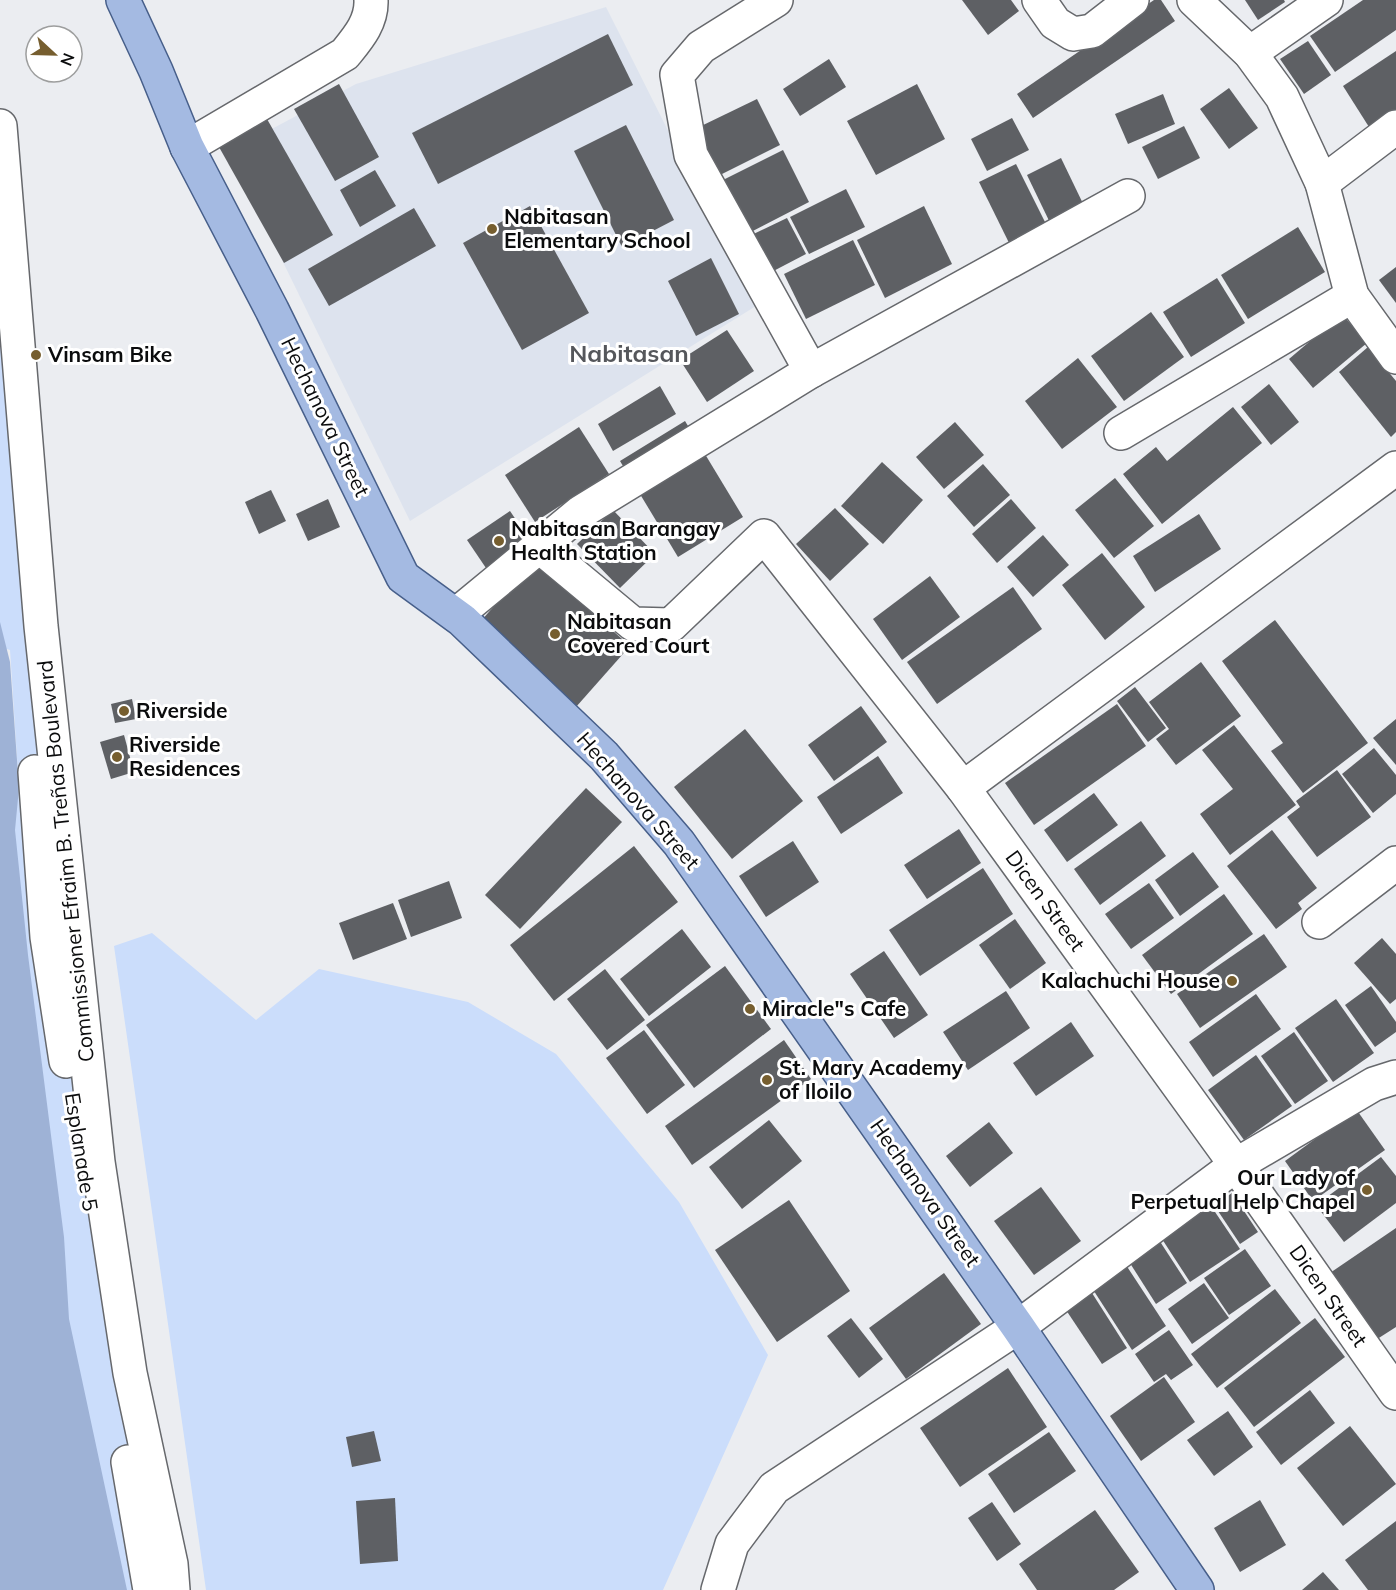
<svg xmlns="http://www.w3.org/2000/svg" width="1396" height="1590" font-family="Mulish,sans-serif">
	<rect width="100%" height="100%" fill="#ebedf1"/>
	<polygon fill="#dde3ee" points="606,7 756,306 410,521 229,152 356,84"/>
	<g fill="#cbddfb">
		<polygon points="0,312 159,1590 54,1590 0,839 19,789 10,650 0,647"/>
		<polygon points="152,933 256,1020 319,969 468,1002 556,1054 679,1202 768,1355 663,1590 206,1590 114,946"/>
	</g>
	<polygon fill="#9eb2d6" points="0,622 10,662 19,788 15,830 28,955 64,1237 69,1319 127,1590 0,1590"/>
	<g fill="#5e6064">
		<polygon points="962,0 1011,0 1019,11 988,35"/>
		<polygon points="1154,0 1161,0 1175,21 1033,118 1017,94"/>
		<polygon points="1245,0 1284,0 1285,2 1258,20"/>
		<polygon points="1363,0 1396,0 1396,30 1335,72 1310,36"/>
		<polygon points="608,34 633,85 438,184 412,133"/>
		<polygon points="1308,41 1331,75 1304,94 1280,59"/>
		<polygon points="1396,51 1396,110 1369,127 1343,86"/>
		<polygon points="829,59 846,87 800,116 783,89"/>
		<polygon points="339,84 379,157 335,181 294,109"/>
		<polygon points="917,84 945,139 876,175 847,121"/>
		<polygon points="1229,88 1258,128 1229,149 1200,109"/>
		<polygon points="1163,94 1175,124 1128,144 1115,114"/>
		<polygon points="757,99 780,145 720,175 697,128"/>
		<polygon points="1012,118 1029,150 987,171 971,139"/>
		<polygon points="267,119 333,235 284,263 219,147"/>
		<polygon points="626,125 674,220 622,247 574,151"/>
		<polygon points="1184,126 1200,158 1158,179 1142,147"/>
		<polygon points="783,150 809,202 743,236 717,183"/>
		<polygon points="1061,158 1088,214 1054,231 1027,175"/>
		<polygon points="1016,164 1051,234 1014,253 979,182"/>
		<polygon points="375,170 396,206 360,227 340,190"/>
		<polygon points="846,189 865,227 809,254 790,217"/>
		<polygon points="530,206 589,313 522,350 463,243"/>
		<polygon points="924,206 952,264 885,298 857,240"/>
		<polygon points="414,208 436,246 329,306 308,269"/>
		<polygon points="787,218 806,254 762,277 743,239"/>
		<polygon points="1298,227 1325,272 1248,319 1221,275"/>
		<polygon points="853,240 875,285 806,319 784,274"/>
		<polygon points="711,258 739,314 696,336 668,281"/>
		<polygon points="1396,267 1396,303 1379,280"/>
		<polygon points="1217,278 1245,323 1191,357 1163,312"/>
		<polygon points="1151,312 1184,357 1124,401 1091,356"/>
		<polygon points="1342,314 1367,343 1313,388 1289,359"/>
		<polygon points="727,330 754,371 707,402 680,360"/>
		<polygon points="1368,347 1396,381 1396,432 1391,437 1339,372"/>
		<polygon points="1078,358 1117,407 1062,449 1025,401"/>
		<polygon points="1269,384 1299,422 1271,445 1241,407"/>
		<polygon points="660,386 676,414 613,451 598,424"/>
		<polygon points="1233,407 1262,443 1162,524 1123,474 1156,447 1167,461"/>
		<polygon points="685,421 743,517 678,557 620,461"/>
		<polygon points="955,422 984,455 944,489 916,457"/>
		<polygon points="579,427 609,474 535,522 505,475"/>
		<polygon points="882,462 923,500 883,544 841,506"/>
		<polygon points="983,464 1010,495 974,527 947,496"/>
		<polygon points="1115,478 1154,526 1114,558 1075,510"/>
		<polygon points="271,490 286,521 259,534 245,502"/>
		<polygon points="328,499 340,527 308,541 296,514"/>
		<polygon points="1011,499 1036,528 997,563 972,534"/>
		<polygon points="835,508 869,544 830,581 796,544"/>
		<polygon points="613,510 655,554 620,588 577,544"/>
		<polygon points="510,511 531,542 488,571 467,540"/>
		<polygon points="1199,514 1221,549 1155,592 1133,556"/>
		<polygon points="1043,535 1069,565 1033,597 1007,567"/>
		<polygon points="1102,553 1145,607 1105,640 1062,585"/>
		<polygon points="534,561 630,646 576,707 480,622"/>
		<polygon points="930,576 960,617 902,660 873,619"/>
		<polygon points="1013,587 1042,629 937,704 907,662"/>
		<polygon points="1275,620 1368,743 1303,793 1271,751 1283,743 1222,661"/>
		<polygon points="1201,662 1241,716 1176,765 1156,739 1169,729 1149,702"/>
		<polygon points="1135,687 1166,728 1148,742 1117,701"/>
		<polygon points="132,699 136,719 115,723 111,704"/>
		<polygon points="1117,704 1146,746 1034,825 1005,783"/>
		<polygon points="861,706 887,742 834,781 808,745"/>
		<polygon points="1396,719 1396,765 1373,738"/>
		<polygon points="1234,725 1296,805 1230,855 1200,814 1233,789 1202,750"/>
		<polygon points="745,729 803,801 732,859 674,787"/>
		<polygon points="124,735 134,772 111,779 100,742"/>
		<polygon points="1374,748 1396,775 1396,794 1373,813 1342,774"/>
		<polygon points="878,756 903,793 841,834 817,797"/>
		<polygon points="1337,770 1371,817 1317,857 1287,817 1300,807 1296,801"/>
		<polygon points="586,788 622,822 520,929 485,895"/>
		<polygon points="1094,793 1118,825 1067,862 1044,830"/>
		<polygon points="1141,821 1166,856 1100,905 1074,869"/>
		<polygon points="959,829 981,863 927,899 904,865"/>
		<polygon points="1272,830 1317,888 1298,903 1302,909 1276,929 1227,866"/>
		<polygon points="793,841 819,882 766,917 739,876"/>
		<polygon points="634,846 678,902 554,1001 510,945"/>
		<polygon points="1193,852 1219,887 1180,916 1155,880"/>
		<polygon points="983,868 1013,914 920,976 889,930"/>
		<polygon points="449,881 462,918 411,937 398,900"/>
		<polygon points="1149,883 1174,918 1131,949 1105,914"/>
		<polygon points="1224,894 1253,934 1171,994 1142,955"/>
		<polygon points="393,903 407,939 353,960 339,923"/>
		<polygon points="1015,919 1046,963 1010,989 979,945"/>
		<polygon points="682,929 711,967 649,1016 620,979"/>
		<polygon points="1264,934 1287,967 1200,1028 1177,994"/>
		<polygon points="1382,938 1396,954 1396,999 1390,1004 1354,963"/>
		<polygon points="884,951 928,1015 894,1038 850,974"/>
		<polygon points="725,966 771,1029 694,1088 646,1025"/>
		<polygon points="605,969 645,1020 607,1050 567,999"/>
		<polygon points="1371,986 1396,1022 1396,1032 1375,1047 1345,1005"/>
		<polygon points="1006,991 1030,1028 968,1070 943,1032"/>
		<polygon points="1256,994 1281,1029 1213,1077 1189,1042"/>
		<polygon points="1336,999 1374,1053 1333,1082 1295,1028"/>
		<polygon points="1071,1022 1094,1056 1036,1096 1013,1063"/>
		<polygon points="644,1030 685,1085 647,1114 606,1058"/>
		<polygon points="1294,1032 1328,1081 1295,1104 1261,1056"/>
		<polygon points="784,1040 811,1079 692,1165 665,1126"/>
		<polygon points="1256,1055 1292,1106 1244,1140 1208,1090"/>
		<polygon points="1356,1109 1385,1150 1313,1201 1285,1161"/>
		<polygon points="769,1120 802,1161 742,1209 709,1167"/>
		<polygon points="989,1122 1013,1153 970,1187 946,1156"/>
		<polygon points="1381,1157 1396,1176 1396,1203 1344,1242 1316,1205"/>
		<polygon points="1041,1187 1081,1241 1034,1275 994,1221"/>
		<polygon points="1232,1193 1258,1232 1240,1244 1214,1205"/>
		<polygon points="789,1200 850,1291 777,1342 715,1250"/>
		<polygon points="1211,1206 1240,1249 1190,1282 1162,1239"/>
		<polygon points="1396,1228 1396,1327 1371,1343 1327,1275"/>
		<polygon points="1159,1240 1187,1283 1156,1304 1128,1260"/>
		<polygon points="1245,1249 1271,1286 1229,1315 1204,1278"/>
		<polygon points="1126,1265 1166,1326 1132,1350 1092,1288"/>
		<polygon points="944,1273 981,1324 906,1379 869,1328"/>
		<polygon points="1204,1283 1229,1318 1192,1344 1168,1309"/>
		<polygon points="1275,1289 1301,1323 1217,1388 1191,1354"/>
		<polygon points="1092,1293 1127,1348 1102,1364 1066,1310"/>
		<polygon points="851,1318 883,1359 859,1378 827,1336"/>
		<polygon points="1315,1318 1345,1357 1254,1427 1224,1388"/>
		<polygon points="1169,1330 1193,1365 1171,1380 1166,1374 1154,1382 1135,1354"/>
		<polygon points="1008,1368 1047,1427 960,1487 920,1428"/>
		<polygon points="1164,1377 1195,1422 1141,1461 1110,1416"/>
		<polygon points="1310,1390 1335,1423 1281,1465 1256,1432"/>
		<polygon points="1228,1411 1253,1447 1214,1476 1187,1440"/>
		<polygon points="1350,1426 1396,1484 1343,1526 1297,1468"/>
		<polygon points="374,1431 381,1461 352,1467 346,1437"/>
		<polygon points="1049,1432 1076,1471 1014,1513 988,1474"/>
		<polygon points="395,1498 398,1561 360,1564 356,1501"/>
		<polygon points="1260,1500 1286,1545 1240,1572 1214,1528"/>
		<polygon points="992,1502 1021,1544 997,1561 968,1518"/>
		<polygon points="1095,1510 1139,1572 1114,1590 1037,1590 1019,1564"/>
		<polygon points="1396,1521 1396,1590 1368,1590 1345,1560"/>
		<polygon points="1323,1572 1339,1590 1302,1590"/>
	</g>
	<g fill="none" stroke-linecap="round" stroke-linejoin="round">
		<g stroke="#66686c" stroke-width="36">
			<g id="minor">
				<polyline points="776,0 701,47 677,75 691,155 811,371"/>
				<polyline points="1039,0 1055,23 1073,34 1092,31 1132,0"/>
				<polyline points="1194,0 1250,53 1282,97 1322,183 1352,296 1396,357"/>
				<polyline points="1250,53 1326,0"/>
				<polyline points="0,126 41,626 98,1162 130,1373 171,1564 173,1590"/>
				<path d="M187,147l158,-93c13,-16 27,-32 26,-54"/>
				<polyline points="1322,183 1396,127"/>
				<polyline points="1121,433 1352,296"/>
				<polyline points="539,546 633,624 671,625 764,536 963,788 1236,1165 1396,1393"/>
				<polyline points="456,615 581,512 811,371 1128,196"/>
				<polyline points="35,772 47,937 66,1061"/>
				<polyline points="963,788 1396,468"/>
				<polyline points="1319,922 1396,863"/>
				<polyline points="128,1462 150,1590"/>
				<polyline points="718,1590 732,1544 774,1488 1018,1327 1236,1165 1374,1084 1396,1077"/>
			</g>
		</g>
		<g stroke="#475f8a" stroke-width="36">
			<polyline id="major" points="123,0 156,71 187,147 272,310 403,577 462,620 604,756 679,843 1018,1327 1197,1590"/>
		</g>
		<use href="#minor" stroke="#fff" stroke-width="33"/>
		<use href="#major" stroke="#a4bae2" stroke-width="33"/>
	</g>
	<g fill="#765e2f" stroke="#fff" stroke-width="2">
		<circle cx="492" cy="229" r="6"/>
		<circle cx="36" cy="355" r="6"/>
		<circle cx="499" cy="541" r="6"/>
		<circle cx="555" cy="634" r="6"/>
		<circle cx="124" cy="711" r="6"/>
		<circle cx="117" cy="757" r="6"/>
		<circle cx="1232" cy="981" r="6"/>
		<circle cx="750" cy="1009" r="6"/>
		<circle cx="767" cy="1080" r="6"/>
		<circle cx="1367" cy="1190" r="6"/>
	</g>
	<g text-anchor="middle" stroke-width="6" stroke-linejoin="round" paint-order="stroke">
		<g font-size="21" font-weight="bold" fill="#0b0c0d" stroke="#fff" text-anchor="start">
			<text x="504" y="224">Nabitasan<tspan x="504" dy="24">Elementary School</tspan></text>
			<text x="48" y="362">Vinsam Bike</text>
			<text x="511" y="536">Nabitasan Barangay<tspan x="511" dy="24">Health Station</tspan></text>
			<text x="567" y="629">Nabitasan<tspan x="567" dy="24">Covered Court</tspan></text>
			<text x="136" y="718">Riverside</text>
			<text x="129" y="752">Riverside<tspan x="129" dy="24">Residences</tspan></text>
			<text x="1220" y="988" text-anchor="end">Kalachuchi House</text>
			<text x="762" y="1016">Miracle"s Cafe</text>
			<text x="779" y="1075">St. Mary Academy<tspan x="779" dy="24">of Iloilo</tspan></text>
			<text x="1355" y="1185" text-anchor="end">Our Lady of<tspan x="1355" dy="24">Perpetual Help Chapel</tspan></text>
		</g>
		<g font-size="21" fill="#0b0c0d" stroke="#fff">
			<text transform="translate(325 417) rotate(64)" y="7">Hechanova Street</text>
			<text transform="translate(638 801) rotate(49)" y="7">Hechanova Street</text>
			<text transform="translate(66 861) rotate(-96)" y="7">Commissioner Efraim B. Treñas Boulevard</text>
			<text transform="translate(1045 901) rotate(54)" y="7">Dicen Street</text>
			<text transform="translate(81 1152) rotate(81)" y="7">Esplanade 5</text>
			<text transform="translate(925 1193) rotate(55)" y="7">Hechanova Street</text>
			<text transform="translate(1328 1296) rotate(55)" y="7">Dicen Street</text>
		</g>
		<g font-size="24" font-weight="bold" fill="#55575b" stroke="#fff">
			<text x="629" y="362">Nabitasan</text>
		</g>
	</g>
	<g transform="translate(54 54) rotate(112)"><circle r="28" fill="#ffffff" stroke="#9d9e9e" stroke-width="1.5"/>
	<path d="M0-4.5L10 22L0 15L-10 22Z" fill="#765e2f"/>
	<text y="-9" font-size="16" font-weight="bold" text-anchor="middle" fill="#0b0c0d">N</text>
	</g>
</svg>
